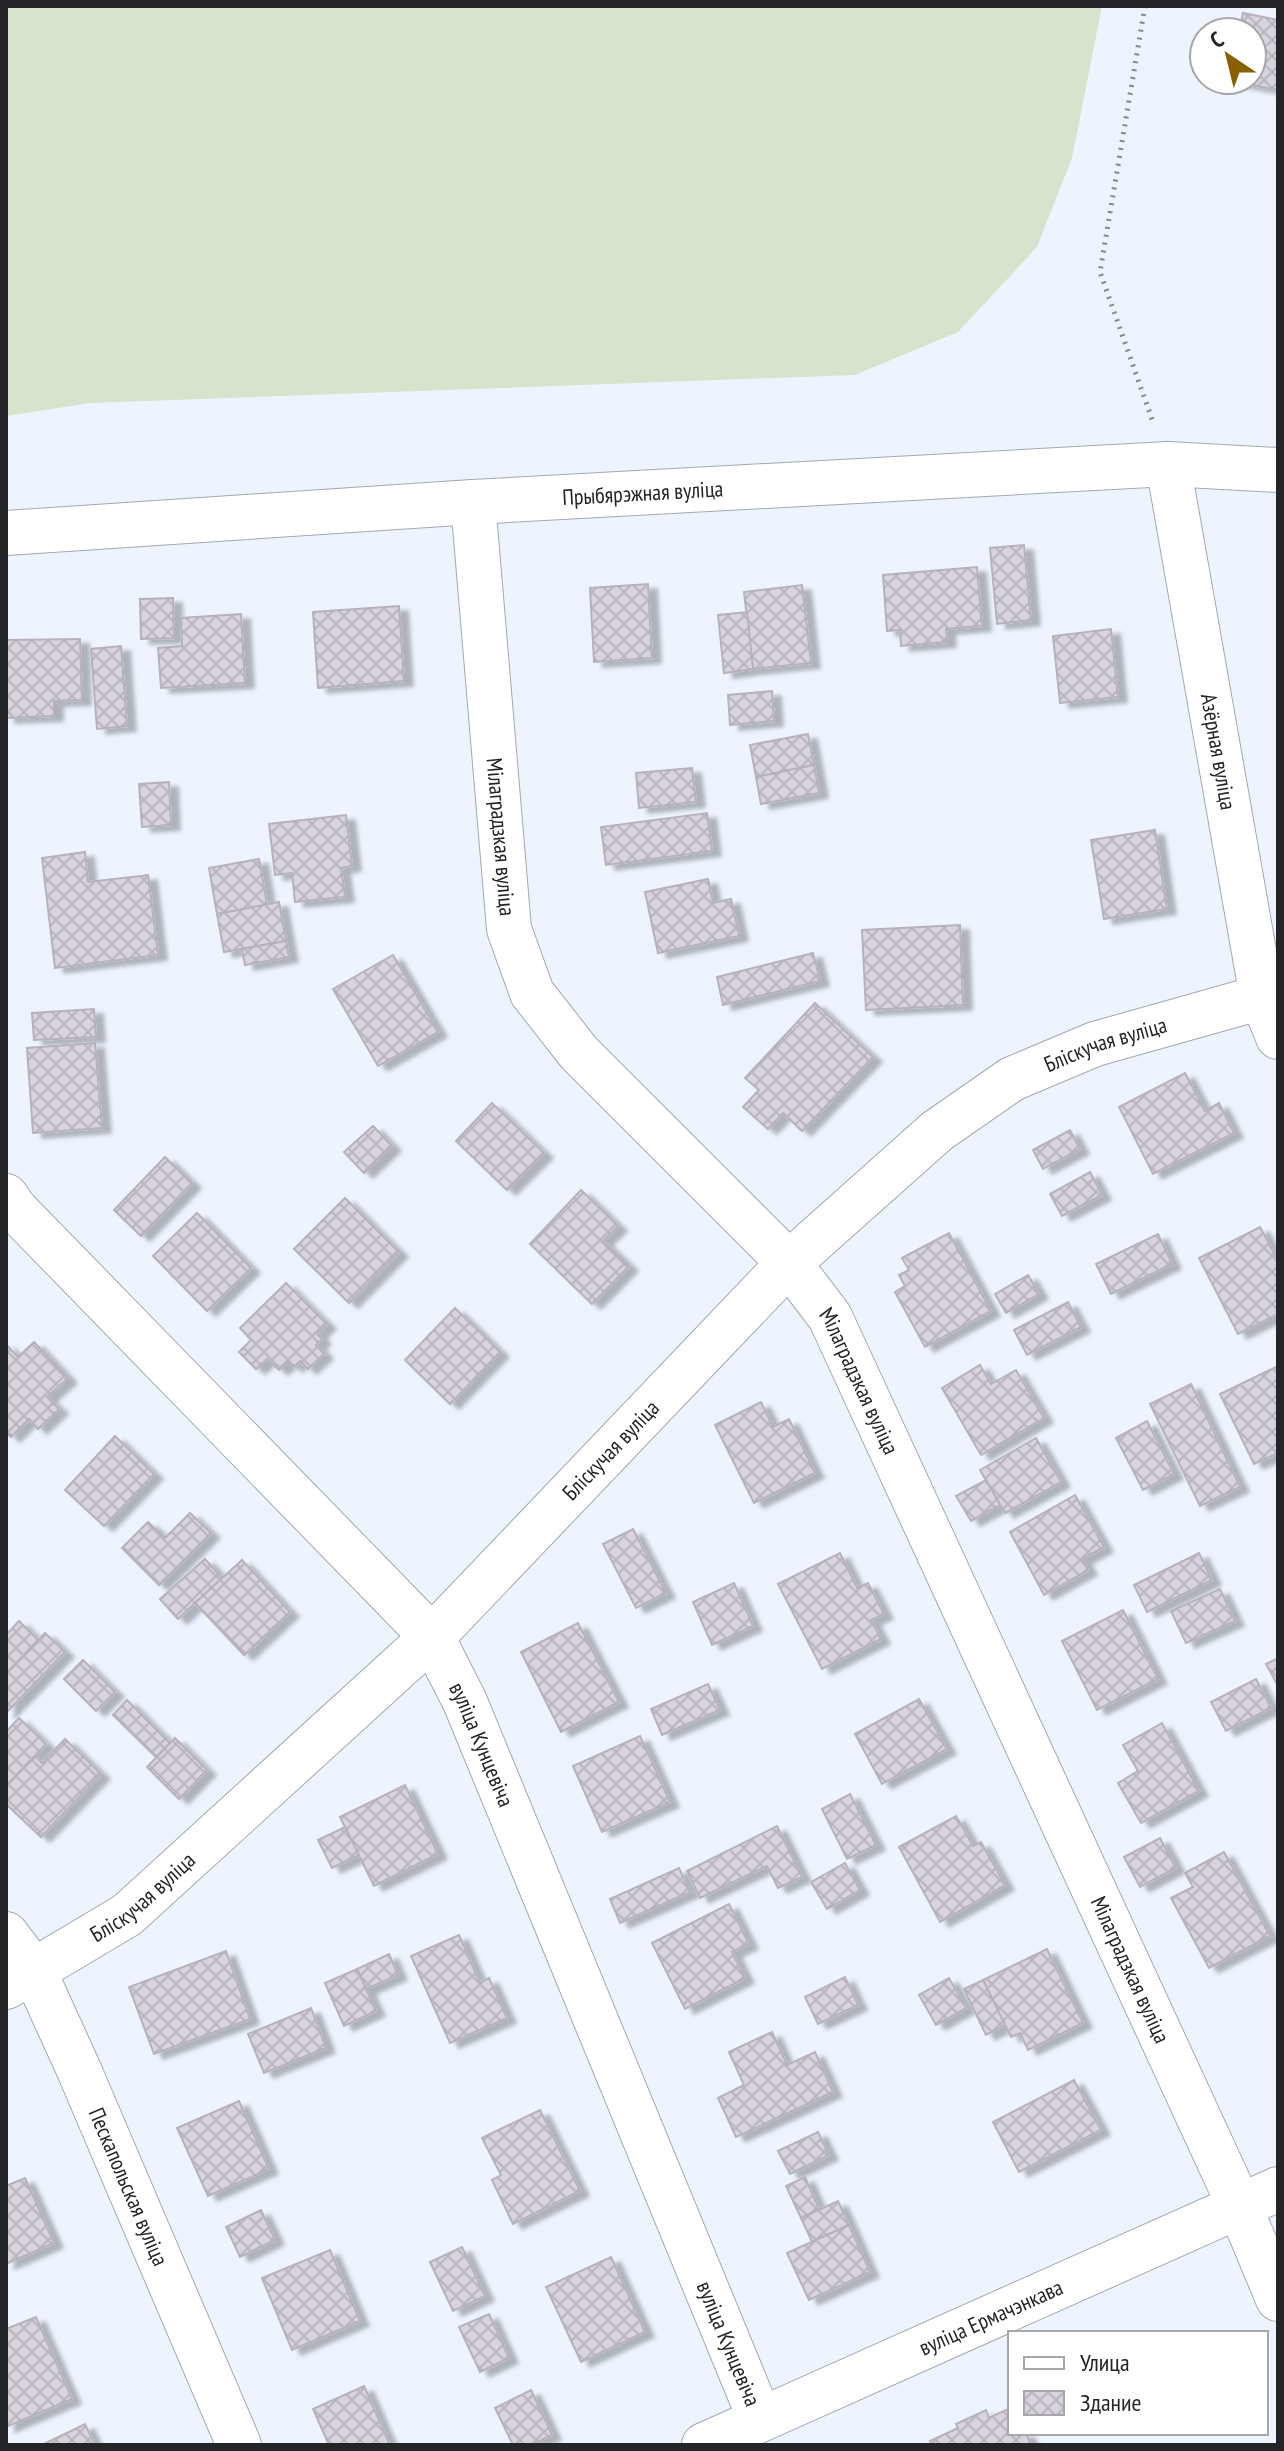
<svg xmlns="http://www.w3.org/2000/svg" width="1284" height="2451" font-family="'PT Sans Narrow',sans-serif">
	<defs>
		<pattern id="building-cross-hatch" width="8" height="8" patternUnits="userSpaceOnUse" patternTransform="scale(2)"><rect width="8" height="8" fill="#d8d3de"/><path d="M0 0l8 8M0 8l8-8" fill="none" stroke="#b9b5be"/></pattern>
		<filter id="shadow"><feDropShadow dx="9" dy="5" stdDeviation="2" flood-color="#0004"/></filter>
	</defs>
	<rect width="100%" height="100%" fill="#edf4fe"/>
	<polygon fill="#d7e4cd" points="6,6 1102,6 1072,158 1037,247 958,332 855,375 91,403 6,416"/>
	<g fill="url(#building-cross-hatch)" stroke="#b6b1bb" stroke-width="2" filter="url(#shadow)">
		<polygon points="1243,13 1278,20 1278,90 1230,81 1252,80 1252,32 1239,32"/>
		<polygon points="1024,545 1031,620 997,624 990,548"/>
		<polygon points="977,567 982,626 946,629 947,642 901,646 900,630 887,631 883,575"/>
		<polygon points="648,584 652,658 594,662 590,588"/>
		<polygon points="802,585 811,663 753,669 744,592"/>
		<polygon points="173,598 174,638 141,639 140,599"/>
		<polygon points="399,606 404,681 318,688 313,612"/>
		<polygon points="747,612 753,669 724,673 718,615"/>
		<polygon points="241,614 245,683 161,688 158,648 182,646 181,618"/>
		<polygon points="1111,629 1118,697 1060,703 1053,636"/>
		<polygon points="80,639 82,700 54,701 54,716 6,718 6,640"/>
		<polygon points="121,646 127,726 97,729 91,649"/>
		<polygon points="772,691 774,721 730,725 728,695"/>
		<polygon points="808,734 814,765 756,777 750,745"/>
		<polygon points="814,765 819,793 761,804 756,777"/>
		<polygon points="692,768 696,802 639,808 636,773"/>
		<polygon points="169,782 171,825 142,827 139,784"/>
		<polygon points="707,813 712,851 606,865 601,827"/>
		<polygon points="346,815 352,866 341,868 345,897 295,902 292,873 275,875 269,824"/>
		<polygon points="1155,830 1167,909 1104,919 1091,840"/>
		<polygon points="85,852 88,882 148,875 158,955 55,968 42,858"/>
		<polygon points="259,859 267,905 217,914 209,868"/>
		<polygon points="708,879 713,903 731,899 739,936 658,953 645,892"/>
		<polygon points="279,902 286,941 224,952 217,914"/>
		<polygon points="960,925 963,1005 866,1010 862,930"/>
		<polygon points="286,941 289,957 245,965 242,949"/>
		<polygon points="813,953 820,981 723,1005 717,977"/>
		<polygon points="393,955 438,1032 378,1066 333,989"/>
		<polygon points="815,1003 873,1057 802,1131 783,1113 768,1129 743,1107 759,1090 745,1078"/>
		<polygon points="94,1009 96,1037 34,1040 32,1013"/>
		<polygon points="95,1043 102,1128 33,1133 27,1048"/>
		<polygon points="1185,1073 1205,1111 1219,1103 1234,1133 1153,1174 1119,1107"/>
		<polygon points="492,1103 544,1153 507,1190 456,1141"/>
		<polygon points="373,1126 392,1146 364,1173 344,1152"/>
		<polygon points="1070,1130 1080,1149 1043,1169 1033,1150"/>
		<polygon points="165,1157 192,1183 141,1236 114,1210"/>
		<polygon points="1090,1172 1102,1195 1062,1216 1050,1194"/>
		<polygon points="581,1190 618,1226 603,1241 629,1266 592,1304 530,1244"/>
		<polygon points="345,1198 399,1252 349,1303 294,1249"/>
		<polygon points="197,1213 251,1268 207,1311 153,1256"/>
		<polygon points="1260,1227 1278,1261 1278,1314 1238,1334 1199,1258"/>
		<polygon points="949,1233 991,1311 925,1347 895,1292 905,1286 899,1275 909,1270 902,1258"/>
		<polygon points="1158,1234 1172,1264 1111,1294 1096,1264"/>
		<polygon points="1028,1275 1039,1294 1006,1313 995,1294"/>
		<polygon points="286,1283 327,1324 317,1334 322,1339 316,1345 324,1354 308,1369 300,1361 294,1367 288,1362 279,1370 267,1359 256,1369 239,1352 251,1340 240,1328"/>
		<polygon points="1068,1302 1081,1327 1027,1355 1014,1330"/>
		<polygon points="455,1308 500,1352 450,1404 405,1360"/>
		<polygon points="34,1342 68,1378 47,1397 59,1409 38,1429 29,1419 11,1437 6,1432 6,1344 18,1357"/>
		<polygon points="980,1365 991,1384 1016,1370 1044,1418 981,1455 942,1388"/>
		<polygon points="1278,1366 1278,1453 1254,1464 1220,1394"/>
		<polygon points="1191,1384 1240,1487 1200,1506 1150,1404"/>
		<polygon points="761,1402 773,1427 789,1419 815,1473 754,1503 715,1425"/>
		<polygon points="1147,1421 1174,1474 1143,1490 1116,1438"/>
		<polygon points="115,1436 154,1474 104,1526 65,1490"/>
		<polygon points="1036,1438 1061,1482 1005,1513 980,1470"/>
		<polygon points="986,1480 1000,1505 971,1521 956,1496"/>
		<polygon points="1075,1495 1104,1547 1082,1559 1088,1570 1044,1595 1010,1532"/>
		<polygon points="190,1513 211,1533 159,1585 122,1548 148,1522 165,1538"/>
		<polygon points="633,1529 666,1593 636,1608 603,1544"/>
		<polygon points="840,1553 857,1588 868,1583 884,1614 871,1620 881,1639 822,1669 778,1584"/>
		<polygon points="1199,1553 1212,1580 1147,1612 1134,1585"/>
		<polygon points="205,1559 222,1578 178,1619 160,1599"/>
		<polygon points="242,1560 290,1612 244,1655 195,1603"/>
		<polygon points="734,1583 753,1626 712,1645 693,1602"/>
		<polygon points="1220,1589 1235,1621 1186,1643 1171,1611"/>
		<polygon points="1123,1610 1158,1679 1097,1710 1062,1641"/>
		<polygon points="19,1621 38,1640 6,1674 6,1635"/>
		<polygon points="578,1623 619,1702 561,1732 521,1652"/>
		<polygon points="45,1633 65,1652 6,1713 6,1674"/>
		<polygon points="1278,1658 1278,1686 1266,1664"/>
		<polygon points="83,1660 115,1692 96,1711 64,1679"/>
		<polygon points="1256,1679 1271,1708 1226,1731 1211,1702"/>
		<polygon points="708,1684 720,1710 662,1735 651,1709"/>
		<polygon points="919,1699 947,1749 882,1784 855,1734"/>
		<polygon points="127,1700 170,1743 156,1757 113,1715"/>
		<polygon points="19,1718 46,1744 6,1786 6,1732"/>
		<polygon points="1162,1723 1199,1791 1141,1823 1118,1783 1138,1771 1123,1745"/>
		<polygon points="640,1736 670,1802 602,1832 573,1766"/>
		<polygon points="175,1738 207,1770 179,1799 147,1767"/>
		<polygon points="65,1739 101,1774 41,1837 6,1804 6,1786 35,1756 42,1763"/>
		<polygon points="405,1785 438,1854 374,1886 340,1817"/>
		<polygon points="850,1794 876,1845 847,1859 822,1809"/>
		<polygon points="956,1816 973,1846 981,1842 1005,1885 940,1922 899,1847"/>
		<polygon points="777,1826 802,1877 778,1888 767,1866 700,1898 687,1871"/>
		<polygon points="345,1827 359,1855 332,1868 318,1840"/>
		<polygon points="1160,1838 1176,1868 1140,1887 1124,1857"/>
		<polygon points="1224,1852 1270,1936 1209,1968 1171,1898 1193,1887 1185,1873"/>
		<polygon points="845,1863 860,1890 827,1909 811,1882"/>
		<polygon points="679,1868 690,1892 620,1923 610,1899"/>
		<polygon points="729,1904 749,1944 732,1952 745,1978 685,2009 652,1943"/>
		<polygon points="459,1935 480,1983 489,1978 507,2018 450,2043 411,1956"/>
		<polygon points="1047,1949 1083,2023 1028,2050 1020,2033 1011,2037 983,1980"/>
		<polygon points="226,1951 250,2019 154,2054 129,1987"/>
		<polygon points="389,1954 398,1975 366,1989 357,1969"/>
		<polygon points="357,1969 376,2011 344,2026 325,1983"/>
		<polygon points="845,1977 858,2005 818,2024 805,1997"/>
		<polygon points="949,1978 966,2008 936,2025 919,1995"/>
		<polygon points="983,1980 1005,2025 986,2035 964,1989"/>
		<polygon points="311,2008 326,2048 264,2073 248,2034"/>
		<polygon points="772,2032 787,2065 815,2052 833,2092 736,2137 718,2098 744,2085 729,2052"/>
		<polygon points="1074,2080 1101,2130 1019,2172 993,2122"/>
		<polygon points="239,2101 269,2169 208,2196 177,2128"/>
		<polygon points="540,2110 580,2191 513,2224 492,2180 501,2175 482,2138"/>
		<polygon points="818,2132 829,2155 790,2174 778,2151"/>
		<polygon points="805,2177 819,2209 801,2218 786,2186"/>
		<polygon points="25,2178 54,2243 6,2264 6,2186"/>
		<polygon points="838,2201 849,2225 812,2242 801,2218"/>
		<polygon points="261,2210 275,2240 240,2257 226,2227"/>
		<polygon points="849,2225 870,2272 809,2300 787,2253"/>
		<polygon points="462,2247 485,2296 453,2311 430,2262"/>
		<polygon points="330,2250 360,2321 292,2350 262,2278"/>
		<polygon points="611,2257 645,2332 581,2362 546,2287"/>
		<polygon points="489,2314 509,2358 480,2372 459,2327"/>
		<polygon points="36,2317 72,2399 6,2427 6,2329"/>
		<polygon points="364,2386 390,2445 329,2445 313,2409"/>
		<polygon points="531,2390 552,2435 531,2445 513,2445 495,2408"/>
		<polygon points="1010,2408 1010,2433 1026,2433 1031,2445 932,2445 930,2441 958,2428 956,2424 986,2410 989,2418"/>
		<polygon points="85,2424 95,2445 42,2445"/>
	</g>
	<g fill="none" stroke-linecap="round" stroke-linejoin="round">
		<g stroke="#a2a9b2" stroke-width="46">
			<g id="minor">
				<path id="s1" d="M1168,464l94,533 16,40"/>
				<path id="s2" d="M473,502l36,427 23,64 47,60 210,210 41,54 409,888 39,94"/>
				<path id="s3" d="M6,533l467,-31 695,-38 110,6"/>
				<path id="s4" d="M6,1196l9,13 417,428 33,65 295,717"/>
				<path id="s5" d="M6,1934l28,37 45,99 160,375"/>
				<path id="s6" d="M6,1987l121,-72 305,-278 357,-374 148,-132 75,-52 83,-35 167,-47"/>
				<path id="s7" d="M704,2445l574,-256"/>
			</g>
		</g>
		<polyline stroke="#84888f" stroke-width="5" stroke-dasharray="2 6" stroke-linecap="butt" points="1145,6 1100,272 1154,425"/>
		<use href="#minor" stroke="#fff" stroke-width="44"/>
	</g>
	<g text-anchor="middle" stroke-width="6" stroke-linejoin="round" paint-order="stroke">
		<g font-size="22" fill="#222428" stroke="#fff">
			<text dy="8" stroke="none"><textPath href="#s3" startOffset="638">Прыбярэжная вуліца</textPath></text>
			<text dy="8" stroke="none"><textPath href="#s1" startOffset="292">Азёрная вуліца</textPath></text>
			<text dy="8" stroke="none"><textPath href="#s2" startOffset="336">Мілаградзкая вуліца</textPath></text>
			<text dy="8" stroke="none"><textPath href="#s6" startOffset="1460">Бліскучая вуліца</textPath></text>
			<text dy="8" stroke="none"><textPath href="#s2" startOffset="1008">Мілаградзкая вуліца</textPath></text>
			<text dy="8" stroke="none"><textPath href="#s6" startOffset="812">Бліскучая вуліца</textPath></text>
			<text dy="8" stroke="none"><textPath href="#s4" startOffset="732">вуліца Кунцевіча</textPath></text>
			<text dy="8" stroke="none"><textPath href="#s6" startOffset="164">Бліскучая вуліца</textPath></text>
			<text dy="8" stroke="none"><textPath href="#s2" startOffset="1656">Мілаградзкая вуліца</textPath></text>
			<text dy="8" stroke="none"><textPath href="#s5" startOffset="282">Пескапольская вуліца</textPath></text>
			<text dy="8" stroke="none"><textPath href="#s7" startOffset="314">вуліца Ермачэнкава</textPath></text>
			<text dy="8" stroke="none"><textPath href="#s4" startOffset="1380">вуліца Кунцевіча</textPath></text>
		</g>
	</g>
	<rect width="1284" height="2451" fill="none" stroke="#222428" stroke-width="16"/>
	<rect x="1008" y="2331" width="260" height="104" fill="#ffffff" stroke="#a7a7a9" stroke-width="2"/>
	<rect x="1024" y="2357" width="40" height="12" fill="#ffffff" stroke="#a7a7a9" stroke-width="2"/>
	<text x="1080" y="2371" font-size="24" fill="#222428">Улица</text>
	<rect x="1024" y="2391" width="40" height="24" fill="url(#building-cross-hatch)" stroke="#a7a7a9" stroke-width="2"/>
	<text x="1080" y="2411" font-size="24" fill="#222428">Здание</text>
	<g transform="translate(1228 56) rotate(325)"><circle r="38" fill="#ffffff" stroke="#a7a7a9" stroke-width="2"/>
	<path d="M0-6L14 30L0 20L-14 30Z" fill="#8a5f00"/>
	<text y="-12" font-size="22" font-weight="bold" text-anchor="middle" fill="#222428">С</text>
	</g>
</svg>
